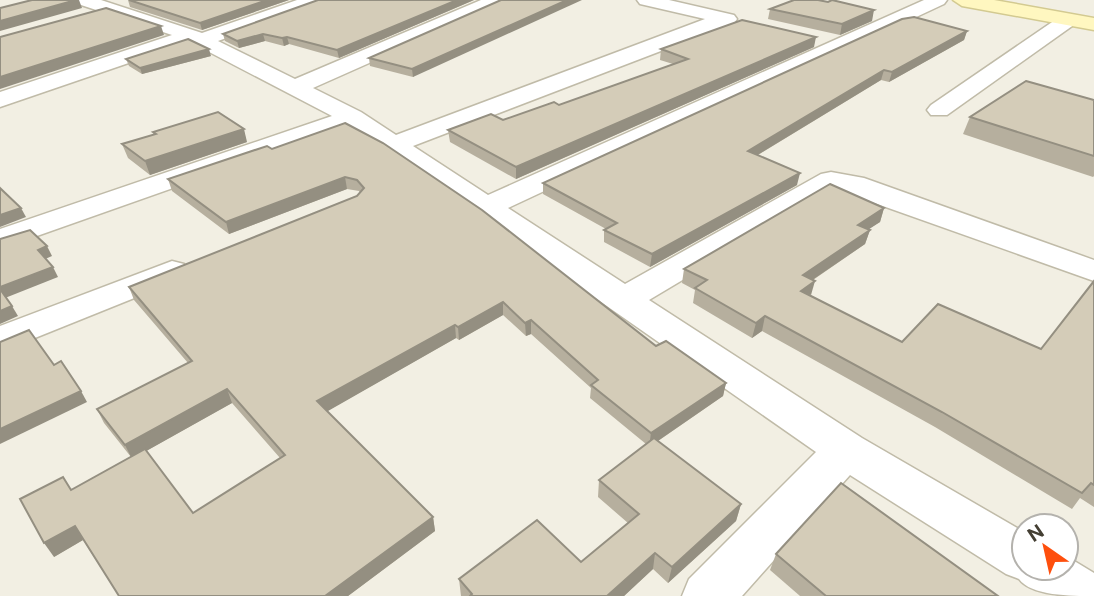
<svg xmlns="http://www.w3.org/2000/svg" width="1094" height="596" font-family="'Public Sans',sans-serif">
	<rect width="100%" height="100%" fill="#f2efe3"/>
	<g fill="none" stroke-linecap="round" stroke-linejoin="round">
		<g stroke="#c0bba8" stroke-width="3">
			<g id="minor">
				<path d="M75,0h26l101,33 95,-33h26l-3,4 -102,37 77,38 186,-79h24l-3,4 -189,84 48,24 35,23 309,-116 -65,-15 -3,-4h32l65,15 3,4 -3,4 -321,123 75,49 436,-195h23l-3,4 -436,204 117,76 196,-110 10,-2 33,6 230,82v21l-259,-92 -186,111 213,138 162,94v36h42v-12l28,17v23c-23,0 -63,0 -75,-17l-13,-5 -156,-99 -108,121h-60l7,-17 127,-127 -467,-326 -349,123v-20l332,-113 -142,-74 -190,65v-15l172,-57 -94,-31z"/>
				<polygon points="1068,14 1075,16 1077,20 1075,24 947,115 931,115 927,110 931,105 1061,16"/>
				<polygon points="172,261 184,264 189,271 184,278 0,352 0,326"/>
			</g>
		</g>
		<g stroke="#d3ca91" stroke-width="3">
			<polygon id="secondary" points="953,0 994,0 1094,18 1094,30 962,6"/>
		</g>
		<use href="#minor" fill="#fff" fill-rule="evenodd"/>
		<use href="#secondary" fill="#fff7c0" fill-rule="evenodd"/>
	</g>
	<g fill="#b6af9e" fill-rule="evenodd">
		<polygon points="128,0 289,0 202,30 130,7"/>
		<polygon points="474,0 339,58 289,44 284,46 265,41 239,48 225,41 223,34"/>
		<polygon points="501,0 413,77 370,66 369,58"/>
		<polygon points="770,9 872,21 840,35 768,19"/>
		<polygon points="967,31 964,40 889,82 881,80 758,155 797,185 650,267 604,242 604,230 606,229 543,194 543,183"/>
		<polygon points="814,47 516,179 450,142 448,130 503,120 559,105 673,64 660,60 661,49"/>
		<polygon points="211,56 142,74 129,66 126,59"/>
		<polygon points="1094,100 1094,176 1093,177 963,134 970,117"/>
		<path d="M345,123l311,223 70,37 -3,13 -65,45 83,63 -5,17 -68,62 -15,-14 -29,27h-163l-2,-17 122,-17 47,-39 -30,-26 1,-17 47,-36 -56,-46 1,-10 -60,-54 -5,2 -23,-21 -44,25 -3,-2 -129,73 106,106 2,14 -87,65h-229l-36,-56 -29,17 17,-67 60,-33 -27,-34 -7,-14 91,-46 -54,-63 -5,-13 228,-91 3,-3 -1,-2 -12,-2 -118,45 -57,-43 -4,-12 104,-30zM232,403l48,55 -87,55 -47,-62z"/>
		<polygon points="153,132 247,142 150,175 128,158 122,144 154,135"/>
		<polygon points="884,208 880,222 868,229 870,230 865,244 813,280 810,295 902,342 1041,349 1094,281 1094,507 1080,498 1072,509 935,427 762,331 752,338 693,303 695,290 682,283 684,269"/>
		<polygon points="776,554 998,596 800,596 770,570"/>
	</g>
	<g fill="#948f81">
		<polygon points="76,0 79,0 82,8 0,31 0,21"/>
		<polygon points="267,0 289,0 202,30 200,23"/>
		<polygon points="457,0 474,0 339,58 337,50"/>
		<polygon points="567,0 582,0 413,77 412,69"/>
		<polygon points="874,10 872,21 840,35 842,24"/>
		<polygon points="161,26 164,35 0,89 0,77"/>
		<polygon points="967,31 964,40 889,82 892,72"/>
		<polygon points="263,34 265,41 239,48 237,41"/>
		<polygon points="287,37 289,44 284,46 282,38"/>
		<polygon points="816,37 814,47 516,179 516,167"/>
		<polygon points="209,49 211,56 142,74 140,68"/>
		<polygon points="884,70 881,80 746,162 748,151"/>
		<polygon points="244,129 247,142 150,175 145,161"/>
		<polygon points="800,173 797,185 650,267 652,254"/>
		<polygon points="345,177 347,189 229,234 226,222"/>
		<polygon points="21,208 26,217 0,227 0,215"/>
		<polygon points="884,208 880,222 854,239 858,225"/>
		<polygon points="870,230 865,244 799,289 803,275"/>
		<polygon points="47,246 52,256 43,260 38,250"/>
		<polygon points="53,267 58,277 5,298 0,290 0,287"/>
		<polygon points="815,281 811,295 801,291"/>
		<polygon points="503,302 503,315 459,340 458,327"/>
		<polygon points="12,306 18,316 0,324 0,311"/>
		<polygon points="765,316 762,331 752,338 756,323"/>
		<polygon points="531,320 531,334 526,336 525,323"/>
		<polygon points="455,325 456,338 321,415 317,401"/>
		<polygon points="726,383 723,396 649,447 651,433"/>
		<polygon points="227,389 232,403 132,459 125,445"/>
		<polygon points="81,391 87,402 0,444 0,429"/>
		<polygon points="741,504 736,521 668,583 672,567"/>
		<polygon points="433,517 435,531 348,596 325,596"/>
		<polygon points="75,526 83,540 54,557 44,543"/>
		<polygon points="655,553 653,569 624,596 607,596"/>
	</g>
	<g fill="#d4ccb8" stroke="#948f81" stroke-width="2">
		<polygon points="32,0 76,0 0,21 0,8"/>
		<polygon points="129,0 267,0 200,23"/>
		<polygon points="318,0 457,0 337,50 287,37 282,38 263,34 237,41 223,34"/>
		<polygon points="501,0 567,0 412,69 369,58"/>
		<polygon points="794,0 818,0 828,2 832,0 874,10 842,24 770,9"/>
		<polygon points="106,8 161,26 0,77 0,37"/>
		<polygon points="914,17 967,31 892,72 884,70 748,151 800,173 652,254 604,230 617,223 543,183 902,19"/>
		<polygon points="742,20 816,37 516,167 448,130 491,114 503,120 554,102 559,105 688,59 661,49"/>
		<polygon points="188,39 209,49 140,68 126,59"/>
		<polygon points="1026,81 1094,100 1094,156 970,117"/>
		<polygon points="218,112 244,129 145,161 122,144 156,134 153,132"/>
		<polygon points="345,123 383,143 482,210 656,346 666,341 726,383 651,433 591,385 598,380 531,320 525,323 503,302 458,327 455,325 317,401 433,517 325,596 119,596 75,526 44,543 20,499 63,477 71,490 145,449 193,513 285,455 227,389 125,445 97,409 192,361 129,287 357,196 364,188 357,180 345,177 226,222 168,179 267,146 272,149"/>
		<polygon points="830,184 884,208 858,225 870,230 803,275 815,281 801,291 902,342 938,304 1041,349 1094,281 1094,485 1091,483 1082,493 942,412 765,316 756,323 695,288 707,280 684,269"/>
		<polygon points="0,188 21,208 0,215"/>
		<polygon points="30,230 47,246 38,250 53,267 0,287 0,239"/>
		<polygon points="0,289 12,306 0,311"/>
		<polygon points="29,330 54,365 61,361 81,391 0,429 0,342"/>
		<polygon points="654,438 741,504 672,567 655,553 607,596 470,596 472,594 459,579 537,520 581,562 639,514 599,480"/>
		<polygon points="841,483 998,596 826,596 776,554"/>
	</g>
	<g transform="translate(1045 547) rotate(326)"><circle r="33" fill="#ffffff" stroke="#b4b2ad" stroke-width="2"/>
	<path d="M0-5L12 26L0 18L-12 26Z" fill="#fe4f0d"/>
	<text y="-10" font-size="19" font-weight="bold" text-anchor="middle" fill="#443f33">N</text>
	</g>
</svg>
